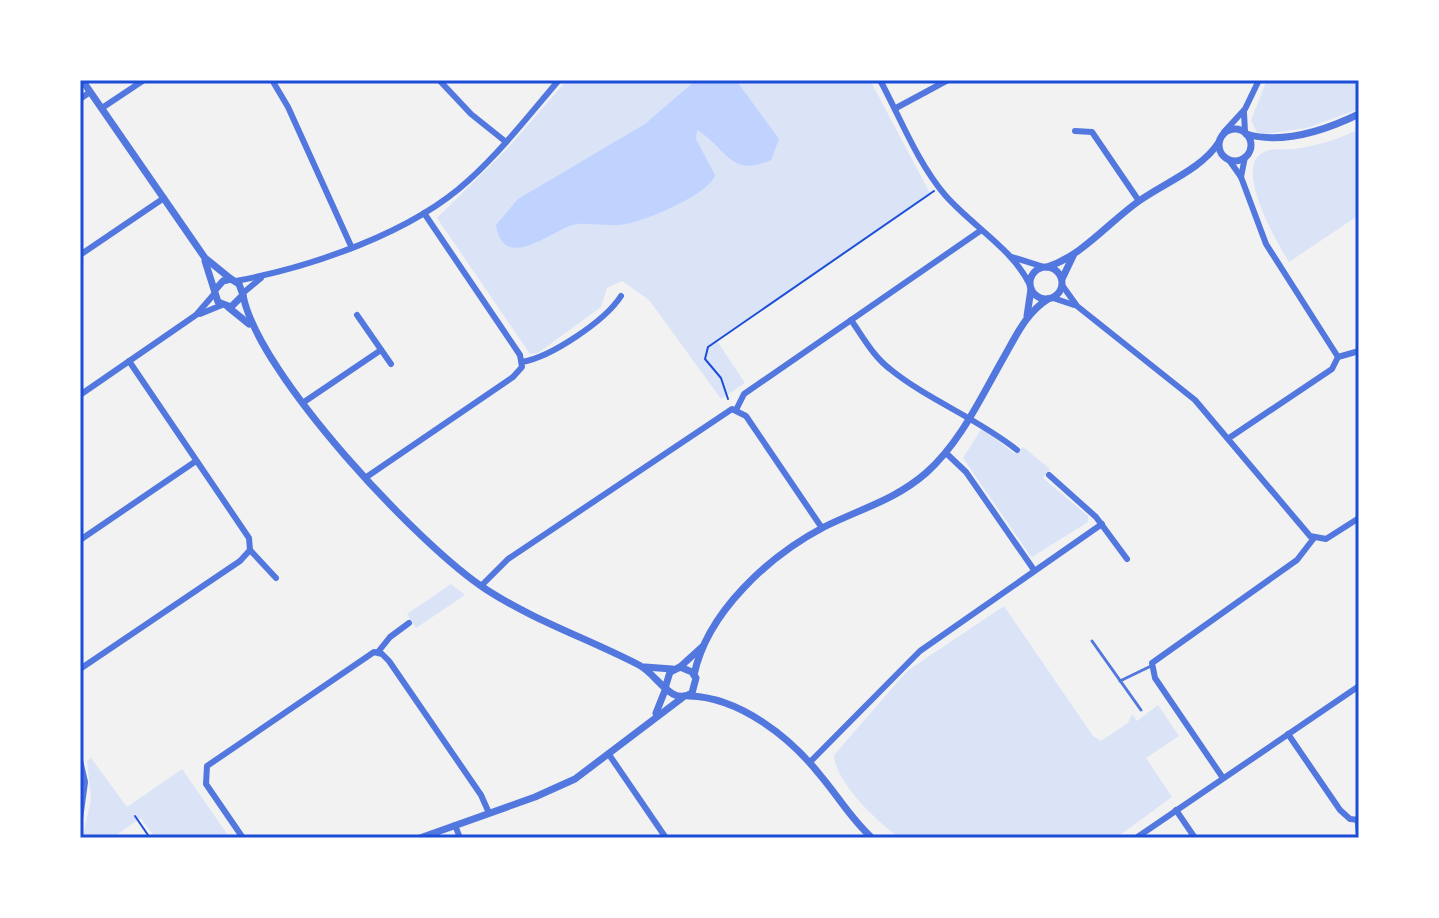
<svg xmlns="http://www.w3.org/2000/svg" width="1439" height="918" font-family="'Fira Sans Condensed',sans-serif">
	<rect width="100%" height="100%" fill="#f2f2f2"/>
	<g fill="#dbe4f7">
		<polygon points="567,80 870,80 931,195 717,341 745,383 721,399 649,300 622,281 607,288 601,307 538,353 530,354 437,218 506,150"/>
		<polygon points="1267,80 1359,80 1359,109 1307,128 1258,135 1251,120"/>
		<path d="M1359,129v86l-70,47c-12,-19 -57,-96 -25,-110 8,-4 21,-2 30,-3 22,-3 46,-10 65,-20z"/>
		<polygon points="982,428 1015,454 1023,447 1050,469 1043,478 1088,516 1088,522 1032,557 1029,554 963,458"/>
		<polygon points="451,584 465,595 416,628 407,614"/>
		<path d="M1004,606l89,130 8,5 27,-18 4,-9 5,7 21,-16 21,31 -33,22 26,39 -56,41h-216c-21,-14 -65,-56 -66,-83l73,-84z"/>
		<polygon points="91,758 127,807 182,769 230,838 155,838 141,818 112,838 83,835 91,799 87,761"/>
	</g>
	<path fill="#bfd3fe" d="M696,80h40l43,59 -8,21c-41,19 -46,-14 -74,-30l-1,9 19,36c-5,19 -70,46 -89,49 -17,3 -33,-1 -49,0 -21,2 -73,52 -81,1l22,-26 127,-75z"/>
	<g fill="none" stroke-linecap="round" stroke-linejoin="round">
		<g stroke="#1d4ed8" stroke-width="2">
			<polyline points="728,399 721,378 705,359 708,347 934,191"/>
			<polyline points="135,816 150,838"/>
		</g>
		<g stroke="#5277de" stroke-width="3">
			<polyline points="1092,641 1141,710"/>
			<polyline points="1120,681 1151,666"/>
			<polyline points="1356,820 1358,838"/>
		</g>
		<g stroke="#5277de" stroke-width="6">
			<polyline points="272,80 288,107 351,246"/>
			<polyline points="439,80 471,114 506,142"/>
			<path d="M880,80c20,37 37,82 65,115 27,31 67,53 85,90"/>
			<polyline points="80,99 90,92"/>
			<polyline points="102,108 144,80"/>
			<polyline points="896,108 948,80"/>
			<polyline points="1244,113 1245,132"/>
			<polyline points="1075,131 1092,132 1139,201"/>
			<polyline points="1224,132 1245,109 1259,80"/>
			<polyline points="1229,160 1241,177 1266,244 1338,357"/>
			<polyline points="1241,177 1245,157"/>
			<polyline points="80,255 164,198"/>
			<polyline points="1012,257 1044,267"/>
			<path d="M236,281c75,-14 176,-48 233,-101 33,-30 61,-66 90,-100"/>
			<polyline points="1062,285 1077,306 1195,400 1310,536 1326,539 1359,518"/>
			<polyline points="243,293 261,278"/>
			<polyline points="1053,298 1074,305"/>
			<polyline points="200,314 222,305"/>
			<polyline points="357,315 391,364"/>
			<path d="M851,320c12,17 22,36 39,49 38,31 87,49 127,81"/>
			<path d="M522,362c29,-5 83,-41 99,-66"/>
			<polyline points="80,395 196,315 215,293"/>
			<polyline points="304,402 381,350"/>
			<polyline points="736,410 744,394 980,231"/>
			<polyline points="1229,438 1332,369 1338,357 1359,351"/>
			<polyline points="946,453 966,472 1034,570"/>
			<polyline points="1049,475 1096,517 1127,559"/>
			<polyline points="365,478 513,377 522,367 520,355 424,213"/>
			<polyline points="80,540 196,461"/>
			<polyline points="250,550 276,578"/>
			<polyline points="481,586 508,559 732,409 746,416 822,528"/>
			<polyline points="378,652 390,637 409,623"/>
			<polyline points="80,669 240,561 250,550 249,538 129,361"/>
			<polyline points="1288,734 1340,810 1350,819 1359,820"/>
			<polyline points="610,756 666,838"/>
			<polyline points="80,760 85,782 80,819"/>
			<polyline points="810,762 920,651 1102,524"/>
			<polyline points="1223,778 1155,678 1152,663 1297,560 1314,538"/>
			<polyline points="1176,810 1195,838"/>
			<polyline points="455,825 460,838"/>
			<polyline points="243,838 206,784 207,766 374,652 382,654 389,661 481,795 489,813"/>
			<polyline points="1136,838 1359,686"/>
		</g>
		<g stroke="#5277de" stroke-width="7">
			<polyline points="82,80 205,258 231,279"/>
			<circle cx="1235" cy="145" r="16"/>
			<path d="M1246,134c37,11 80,-4 113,-20"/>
			<polyline points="205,261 218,302 231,307 243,295 239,284 231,279 223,281 215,290"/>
			<circle cx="1046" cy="283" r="16"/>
			<path d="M1047,267c35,-11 62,-45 92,-66 25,-18 63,-32 80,-59"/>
			<polyline points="1062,279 1073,256"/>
			<path d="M243,295c14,78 177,252 244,295 48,31 102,49 152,75 18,9 32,42 53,28l4,-15 -4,-6 -12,-5 -10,5 -4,13"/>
			<polyline points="228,307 249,324"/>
			<polyline points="1027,316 1031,289"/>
			<polyline points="645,667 672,669"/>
			<polyline points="680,667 702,647"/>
			<path d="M694,675c13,-63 75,-119 130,-148 36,-18 71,-27 102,-54 35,-31 55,-76 78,-116 12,-21 22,-44 44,-58"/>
			<path d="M689,696c50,1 101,41 131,79 18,21 31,44 52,63"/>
			<polyline points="656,713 666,688"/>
			<polyline points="420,838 535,797 575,779 682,698"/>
		</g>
	</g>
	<rect width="1439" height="918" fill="none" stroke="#ffffff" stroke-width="164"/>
	<rect x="82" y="82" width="1275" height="754" fill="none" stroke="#1d4ed8" stroke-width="3"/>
</svg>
